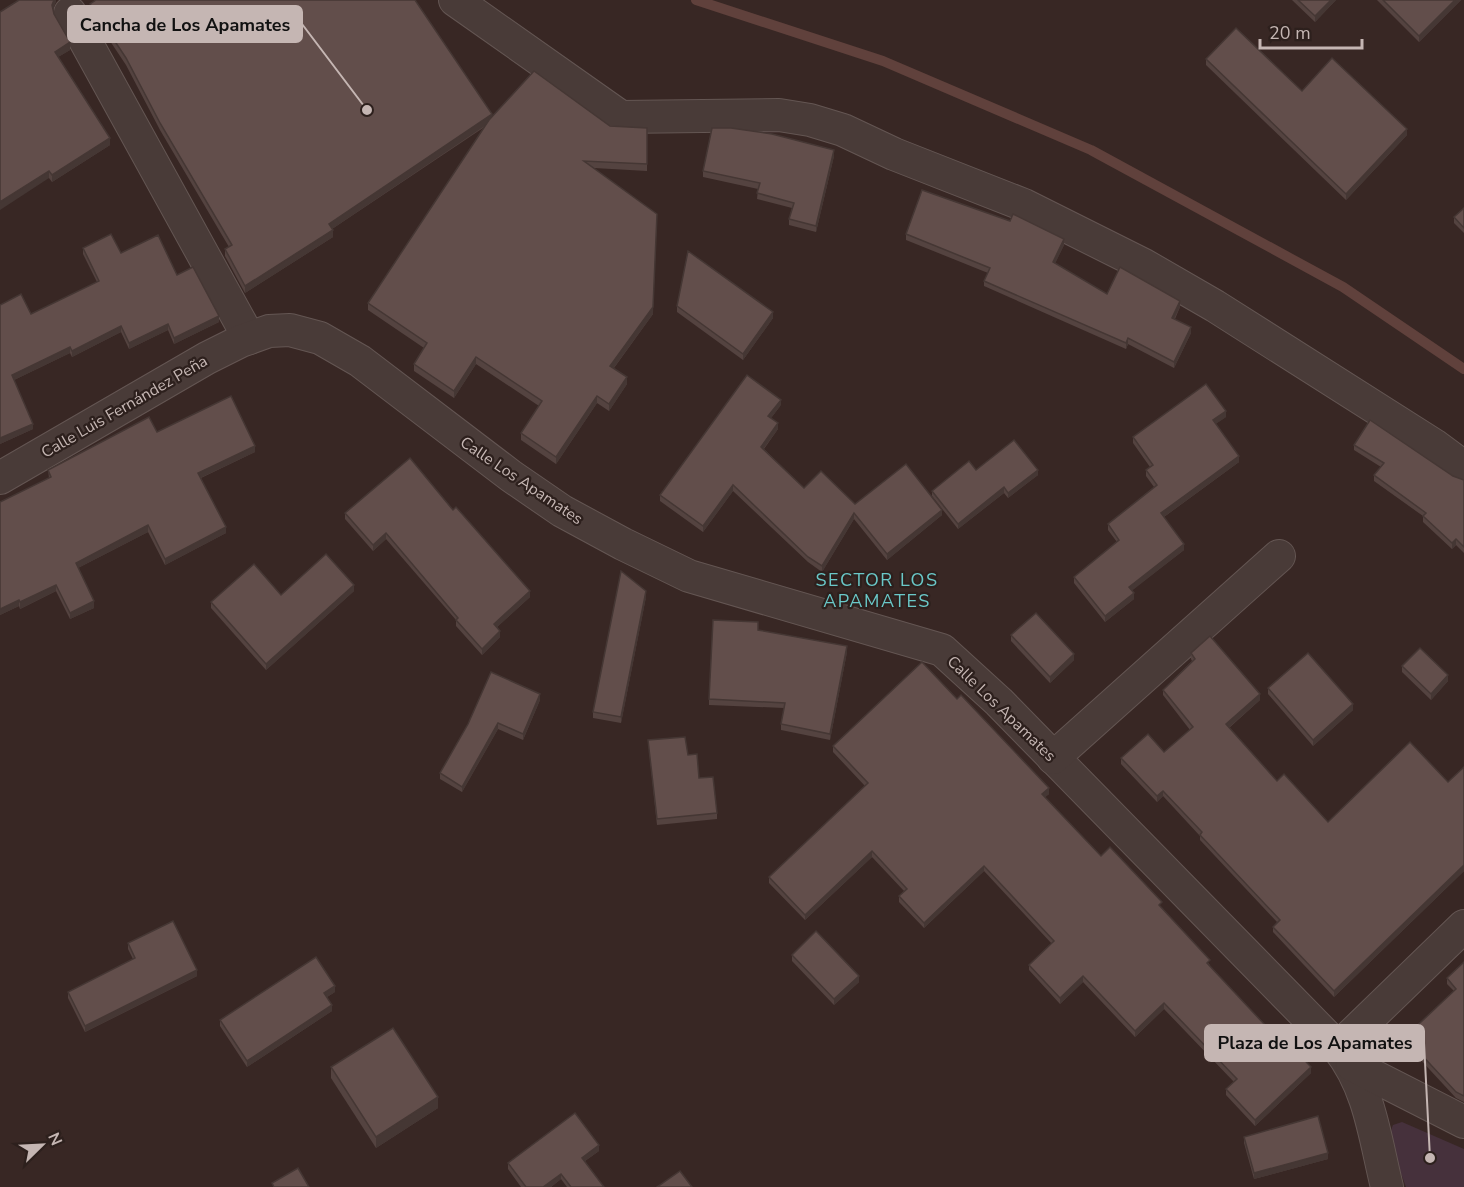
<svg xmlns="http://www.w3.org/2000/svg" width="1464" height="1187" font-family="'Nunito Sans',sans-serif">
	<rect width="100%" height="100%" fill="#382724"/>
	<path fill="#46313c" d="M1402,1122l62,27v38h-58c-5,-16 -21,-47 -13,-62z"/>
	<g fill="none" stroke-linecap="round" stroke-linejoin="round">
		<polyline stroke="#60413c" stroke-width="10" points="696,0 883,61 1091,150 1343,287 1464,369"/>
		<g stroke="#645653" stroke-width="34">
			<g id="minor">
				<polyline points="455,0 621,117 779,115 810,120 843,130 894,154 1024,205 1144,265 1215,306 1434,445 1464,467"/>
				<polyline points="70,13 249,338"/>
				<path d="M0,478l207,-120 34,-17 28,-10 21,-1 30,8 40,23 151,115 51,35 61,33 66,32 253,74 57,52 339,346c32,40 37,91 49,139"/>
				<polyline points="1053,758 1279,556"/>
				<polyline points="1338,1048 1464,926"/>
				<polyline points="1352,1065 1464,1122"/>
			</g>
		</g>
		<use href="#minor" stroke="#493b38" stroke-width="32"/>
	</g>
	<g fill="#544340">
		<polygon points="56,0 53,10 54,14 70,50 58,57 110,145 52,182 49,178 0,12"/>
		<polygon points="1292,0 1336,0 1315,22"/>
		<polygon points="1377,0 1461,0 1419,42"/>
		<polygon points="90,4 492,117 647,128 647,171 594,168 653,314 614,368 627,384 609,411 597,403 556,464 521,440 521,433 539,406 476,364 454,398 414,371 414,364 424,348 368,310 368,303 486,126 332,229 333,237 245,293 225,256 225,249 229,247 160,130 126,65 90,11"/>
		<polygon points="1206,59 1302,91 1407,135 1346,200 1206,65"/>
		<polygon points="834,156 816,232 789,225 789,219 792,208 757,199 758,189 703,177 703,171"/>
		<polygon points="1464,208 1464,233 1454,223 1454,217"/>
		<polygon points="906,234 1064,245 1055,263 1107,294 1180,307 1175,319 1191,333 1174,368 1128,344 1126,349 984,286 984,281 988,273 906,240"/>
		<polygon points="83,248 121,253 177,275 219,322 174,344 168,330 129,349 121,332 72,357 70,353 14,380 33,429 0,444 21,294 31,314 97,282 83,254"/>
		<polygon points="677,306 773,318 743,360 677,312"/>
		<polygon points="781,405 771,418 778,429 764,449 804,488 855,504 942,515 887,560 854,519 822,572 808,562 733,491 703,532 660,501 660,495"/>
		<polygon points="1226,417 1215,424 1239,462 1164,517 1184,550 1132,590 1134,599 1105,622 1074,583 1074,577 1117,542 1108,530 1108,524 1154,487 1146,476 1146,470 1150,467 1133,443 1133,437"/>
		<polygon points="157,432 255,452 201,478 226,533 165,565 148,532 78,568 94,608 70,619 56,591 20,609 19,606 0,615 0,502 49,478 48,470"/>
		<polygon points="1354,445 1453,476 1464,480 1464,553 1456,545 1452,549 1423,522 1423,516 1374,481 1374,475 1381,467 1354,450"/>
		<polygon points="976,470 1038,475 1008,498 1004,493 958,529 932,496 932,491"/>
		<polygon points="453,510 530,597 497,627 500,637 482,655 456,626 456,620 386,539 373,551 345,519 345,513"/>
		<polygon points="354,591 266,670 211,608 211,602"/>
		<polygon points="646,597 621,723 593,718 593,712"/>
		<polygon points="758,630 847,652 830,740 781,730 781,724 784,708 709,705 709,699"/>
		<polygon points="1011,635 1074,660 1050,683 1011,641"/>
		<polygon points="1191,653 1260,700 1229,728 1277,781 1328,822 1448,782 1464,767 1464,871 1334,997 1273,932 1273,927 1277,922 1200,840 1200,836 1163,796 1157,802 1121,764 1121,758 1164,752 1190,730 1163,695 1163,690 1192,661 1191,659"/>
		<polygon points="1402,666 1448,681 1431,700 1402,672"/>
		<polygon points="1268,688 1353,710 1313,746 1268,694"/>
		<polygon points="957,699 1049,794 1045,797 1101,856 1162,908 1210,965 1209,966 1311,1073 1255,1126 1226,1095 1226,1089 1234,1082 1164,1009 1135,1037 1083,982 1060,1004 1029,970 1029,965 1052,944 984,871 924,928 899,902 899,896 904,891 872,857 805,920 769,883 769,877 865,786 833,752 833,746"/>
		<polygon points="540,700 523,740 498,729 462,792 440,779 440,773 468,724"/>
		<polygon points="648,740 688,755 717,813 717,819 657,825"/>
		<polygon points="128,943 197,976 85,1032 68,998 68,992 133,959 128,949"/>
		<polygon points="792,955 859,982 834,1005 792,961"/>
		<polygon points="1464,962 1464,1102 1456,1098 1405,1043 1405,1037 1454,991 1447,984 1447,978"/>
		<polygon points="335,992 327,997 332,1011 247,1067 220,1026 220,1020"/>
		<polygon points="331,1067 438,1108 376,1148 331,1078"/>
		<polygon points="1244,1137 1328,1159 1254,1179 1244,1143"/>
		<polygon points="599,1151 585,1161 604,1187 567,1187 561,1179 551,1187 521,1187 508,1169 508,1163"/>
	</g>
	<g fill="#453734">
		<polygon points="54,0 56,0 56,2 52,12 52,5"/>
		<polygon points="1331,0 1336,0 1315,22 1315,16"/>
		<polygon points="1455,0 1461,0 1419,42 1419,36"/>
		<polygon points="70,42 70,50 55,59 55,52"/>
		<polygon points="492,114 492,121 329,231 329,224"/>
		<polygon points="1407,129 1407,135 1346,200 1346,194"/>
		<polygon points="110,138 110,145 52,182 52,175"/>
		<polygon points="834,150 834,156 816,232 816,226"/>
		<polygon points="49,171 49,178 0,210 0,202"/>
		<polygon points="657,214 653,314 610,373 610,366"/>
		<polygon points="333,230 333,237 245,293 245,286"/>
		<polygon points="1064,239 1064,245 1053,268 1053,262"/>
		<polygon points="1180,301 1180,307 1172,323 1172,318"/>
		<polygon points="773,312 773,318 743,360 743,354"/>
		<polygon points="219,316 219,322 174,344 174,338"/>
		<polygon points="168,324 168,330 129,349 129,343"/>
		<polygon points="121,326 121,332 72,357 72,351"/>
		<polygon points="1191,327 1191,333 1174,368 1174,362"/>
		<polygon points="1128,338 1128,344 1126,349 1126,343"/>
		<polygon points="70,347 70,353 12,381 12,375"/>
		<polygon points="476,357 476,364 454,398 454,391"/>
		<polygon points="627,377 627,384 609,411 609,404"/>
		<polygon points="597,396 597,403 556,464 556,457"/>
		<polygon points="781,400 781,405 768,422 768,416"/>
		<polygon points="1226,411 1226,417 1213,426 1213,420"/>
		<polygon points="778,423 778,429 761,452 761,447"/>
		<polygon points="33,424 33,429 0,444 0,438"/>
		<polygon points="255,446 255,452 198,479 198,473"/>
		<polygon points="1239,456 1239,462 1161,519 1161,513"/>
		<polygon points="1038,470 1038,475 1008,498 1008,493"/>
		<polygon points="733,485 733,491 703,532 703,526"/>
		<polygon points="1004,487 1004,493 958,529 958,524"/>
		<polygon points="942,510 942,515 887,560 887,554"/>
		<polygon points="854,513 854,519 822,572 822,566"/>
		<polygon points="148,525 148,532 76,569 76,563"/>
		<polygon points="226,527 226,533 165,565 165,559"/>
		<polygon points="386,533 386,539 373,551 373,545"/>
		<polygon points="1456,539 1456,545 1452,549 1452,543"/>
		<polygon points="1184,544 1184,550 1129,593 1129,587"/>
		<polygon points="56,585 56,591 20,609 20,602"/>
		<polygon points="354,585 354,591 266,670 266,664"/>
		<polygon points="530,591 530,597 494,630 494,624"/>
		<polygon points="646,591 646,597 621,723 621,717"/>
		<polygon points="1134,593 1134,599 1105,622 1105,616"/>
		<polygon points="19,600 19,606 0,615 0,609"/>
		<polygon points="94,601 94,608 70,619 70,613"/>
		<polygon points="500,631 500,637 482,655 482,649"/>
		<polygon points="847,646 847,652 830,740 830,734"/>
		<polygon points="1074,654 1074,660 1050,683 1050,677"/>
		<polygon points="1448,675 1448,681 1431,700 1431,694"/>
		<polygon points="540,694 540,700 523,740 523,734"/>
		<polygon points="1260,694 1260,700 1226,730 1226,724"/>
		<polygon points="1353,704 1353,710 1313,746 1313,740"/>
		<polygon points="498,723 498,729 462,792 462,787"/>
		<polygon points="1049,788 1049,794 1042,800 1042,794"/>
		<polygon points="1163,791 1163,796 1157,802 1157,796"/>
		<polygon points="872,851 872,857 805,920 805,915"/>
		<polygon points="1464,865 1464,871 1334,997 1334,991"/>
		<polygon points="984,866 984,871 924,928 924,923"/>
		<polygon points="197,970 197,976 85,1032 85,1026"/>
		<polygon points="859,976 859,982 834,1005 834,999"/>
		<polygon points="1083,976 1083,982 1060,1004 1060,998"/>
		<polygon points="335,986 335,992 324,999 324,993"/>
		<polygon points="1164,1003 1164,1009 1135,1037 1135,1031"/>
		<polygon points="332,1005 332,1011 247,1067 247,1061"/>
		<polygon points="1311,1067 1311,1073 1255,1126 1255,1120"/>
		<polygon points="438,1097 438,1108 376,1148 376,1137"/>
		<polygon points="599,1145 599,1151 582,1163 582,1158"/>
		<polygon points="1328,1153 1328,1159 1254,1179 1254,1173"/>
		<polygon points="561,1174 561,1179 551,1187 543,1187"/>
	</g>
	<g fill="#624e4b" stroke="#453734" stroke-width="1.5">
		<polygon points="19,0 54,0 52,5 54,14 70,42 55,52 110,138 52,175 49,171 0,202 0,12"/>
		<polygon points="96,0 415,0 492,114 329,224 333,230 245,286 225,249 232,245 160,123 126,58 90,4"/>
		<polygon points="1298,0 1331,0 1315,16"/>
		<polygon points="1383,0 1455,0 1419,36"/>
		<polygon points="1236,28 1302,91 1332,58 1407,129 1346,194 1206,59"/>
		<polygon points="534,71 610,126 647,128 647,164 584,161 657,214 653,307 610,366 627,377 609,404 597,396 556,457 521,433 542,401 476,357 454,391 414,364 427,343 368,303 489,120"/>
		<polygon points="712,128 731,128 772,134 834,150 816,226 789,219 794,203 757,193 760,183 703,171"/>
		<polygon points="922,190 1010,221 1013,214 1064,239 1053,262 1107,294 1120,267 1180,301 1172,318 1191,327 1174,362 1128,338 1126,343 984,281 990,268 906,234"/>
		<polygon points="1464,208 1464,228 1454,217"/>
		<polygon points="111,234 121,253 158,235 177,275 193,267 219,316 174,338 168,324 129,343 121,326 72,351 70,347 12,375 33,424 0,438 0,305 21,294 31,314 99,281 83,248"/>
		<polygon points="688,251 773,312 743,354 677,306"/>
		<polygon points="747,375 781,400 768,416 778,423 761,447 804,488 821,471 855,504 906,464 942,510 887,554 854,513 822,566 808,557 733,485 703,526 660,495"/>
		<polygon points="1206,384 1226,411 1213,420 1239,456 1161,513 1184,544 1129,587 1134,593 1105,616 1074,577 1119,540 1108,524 1157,485 1146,470 1153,465 1133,437"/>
		<polygon points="231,396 255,446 198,473 226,527 165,559 148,525 76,563 94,601 70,613 56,585 20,602 19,600 0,609 0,502 51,477 48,470 149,417 157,432"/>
		<polygon points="1370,420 1453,476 1464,480 1464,547 1456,539 1452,543 1423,516 1426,513 1374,475 1384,463 1354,445"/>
		<polygon points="1014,440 1038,470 1008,493 1004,487 958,524 932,491 969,461 976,470"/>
		<polygon points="410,458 453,510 456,507 530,591 494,624 500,631 482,649 456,620 458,618 386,533 373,545 345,513"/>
		<polygon points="326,554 354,585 266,664 211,602 254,564 281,595"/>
		<polygon points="621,571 646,591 621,717 593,712"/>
		<polygon points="1036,613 1074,654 1050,677 1011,635"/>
		<polygon points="713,620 758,622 758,630 847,646 830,734 781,724 785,703 709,699"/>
		<polygon points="1210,636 1260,694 1226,724 1277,781 1284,774 1328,822 1410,742 1448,782 1464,767 1464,865 1334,991 1273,927 1280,920 1200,835 1202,832 1163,791 1157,796 1121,758 1148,734 1164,752 1193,727 1163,690 1195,659 1191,653"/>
		<polygon points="1420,648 1448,675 1431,694 1402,666"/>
		<polygon points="1308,653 1353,704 1313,740 1268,688"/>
		<polygon points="922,662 957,699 961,695 1049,788 1042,794 1101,856 1110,847 1162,902 1159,905 1210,960 1207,963 1279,1040 1282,1037 1311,1067 1255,1120 1226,1089 1237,1079 1164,1003 1135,1031 1083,976 1060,998 1029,965 1054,941 984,866 924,923 899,896 907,889 872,851 805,915 769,877 868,783 833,746"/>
		<polygon points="491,672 540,694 523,734 498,723 462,787 440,773 468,724"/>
		<polygon points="685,737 688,755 697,754 699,778 713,777 717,813 657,819 648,740"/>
		<polygon points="173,921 197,970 85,1026 68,992 135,958 128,943"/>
		<polygon points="816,931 859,976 834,999 792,955"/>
		<polygon points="316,957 335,986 324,993 332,1005 247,1061 220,1020"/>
		<polygon points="1464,962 1464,1096 1456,1092 1405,1037 1456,989 1447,978"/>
		<polygon points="393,1028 438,1097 376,1137 331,1067"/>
		<polygon points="575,1113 599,1145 582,1158 604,1187 571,1187 561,1174 543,1187 526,1187 508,1163"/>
		<polygon points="1318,1116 1328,1153 1254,1173 1244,1137"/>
		<polygon points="298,1168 309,1187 274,1187 272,1183"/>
		<polygon points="680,1171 692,1187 657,1187"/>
	</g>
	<g text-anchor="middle" stroke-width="4.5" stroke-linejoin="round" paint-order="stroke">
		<g font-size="16" fill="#c5b6b3" stroke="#2d201d">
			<text transform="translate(124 406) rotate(-30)" y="6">Calle Luis Fernández Peña</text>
			<text transform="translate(522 480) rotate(34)" y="6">Calle Los Apamates</text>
			<text transform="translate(1002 708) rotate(44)" y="6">Calle Los Apamates</text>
		</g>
		<g font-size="18" letter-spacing="1.5" fill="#6ac8c8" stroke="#2d201d">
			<text x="877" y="586">SECTOR LOS<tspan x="877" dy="21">APAMATES</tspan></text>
		</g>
	</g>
	<path fill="none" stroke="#c5b6b3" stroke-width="2" d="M367 110L302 24M1430 1158L1424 1043"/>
	<g fill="#c5b6b3" stroke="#2d201d" stroke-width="2">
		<circle cx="367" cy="110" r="6"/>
		<circle cx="1430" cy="1158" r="6"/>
	</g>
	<g fill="#c5b6b3" stroke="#c5b6b3" stroke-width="2">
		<rect x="68" y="6" width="234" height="36" rx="6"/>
		<rect x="1205" y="1025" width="219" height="36" rx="6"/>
	</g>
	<g font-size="18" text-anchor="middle" font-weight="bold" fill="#111">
		<text x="185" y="31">Cancha de Los Apamates</text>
		<text x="1315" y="1049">Plaza de Los Apamates</text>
	</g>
	<g transform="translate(42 1145) rotate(66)" stroke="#2d201d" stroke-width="4.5" paint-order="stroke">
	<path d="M0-4.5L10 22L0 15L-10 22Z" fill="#c5b6b3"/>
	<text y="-9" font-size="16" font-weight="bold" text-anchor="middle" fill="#c5b6b3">N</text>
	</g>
	<path d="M1260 39v9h102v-9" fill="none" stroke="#c5b6b3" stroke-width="3"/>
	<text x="1269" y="39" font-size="18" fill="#c5b6b3" stroke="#2d201d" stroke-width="4.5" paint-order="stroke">20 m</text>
</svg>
